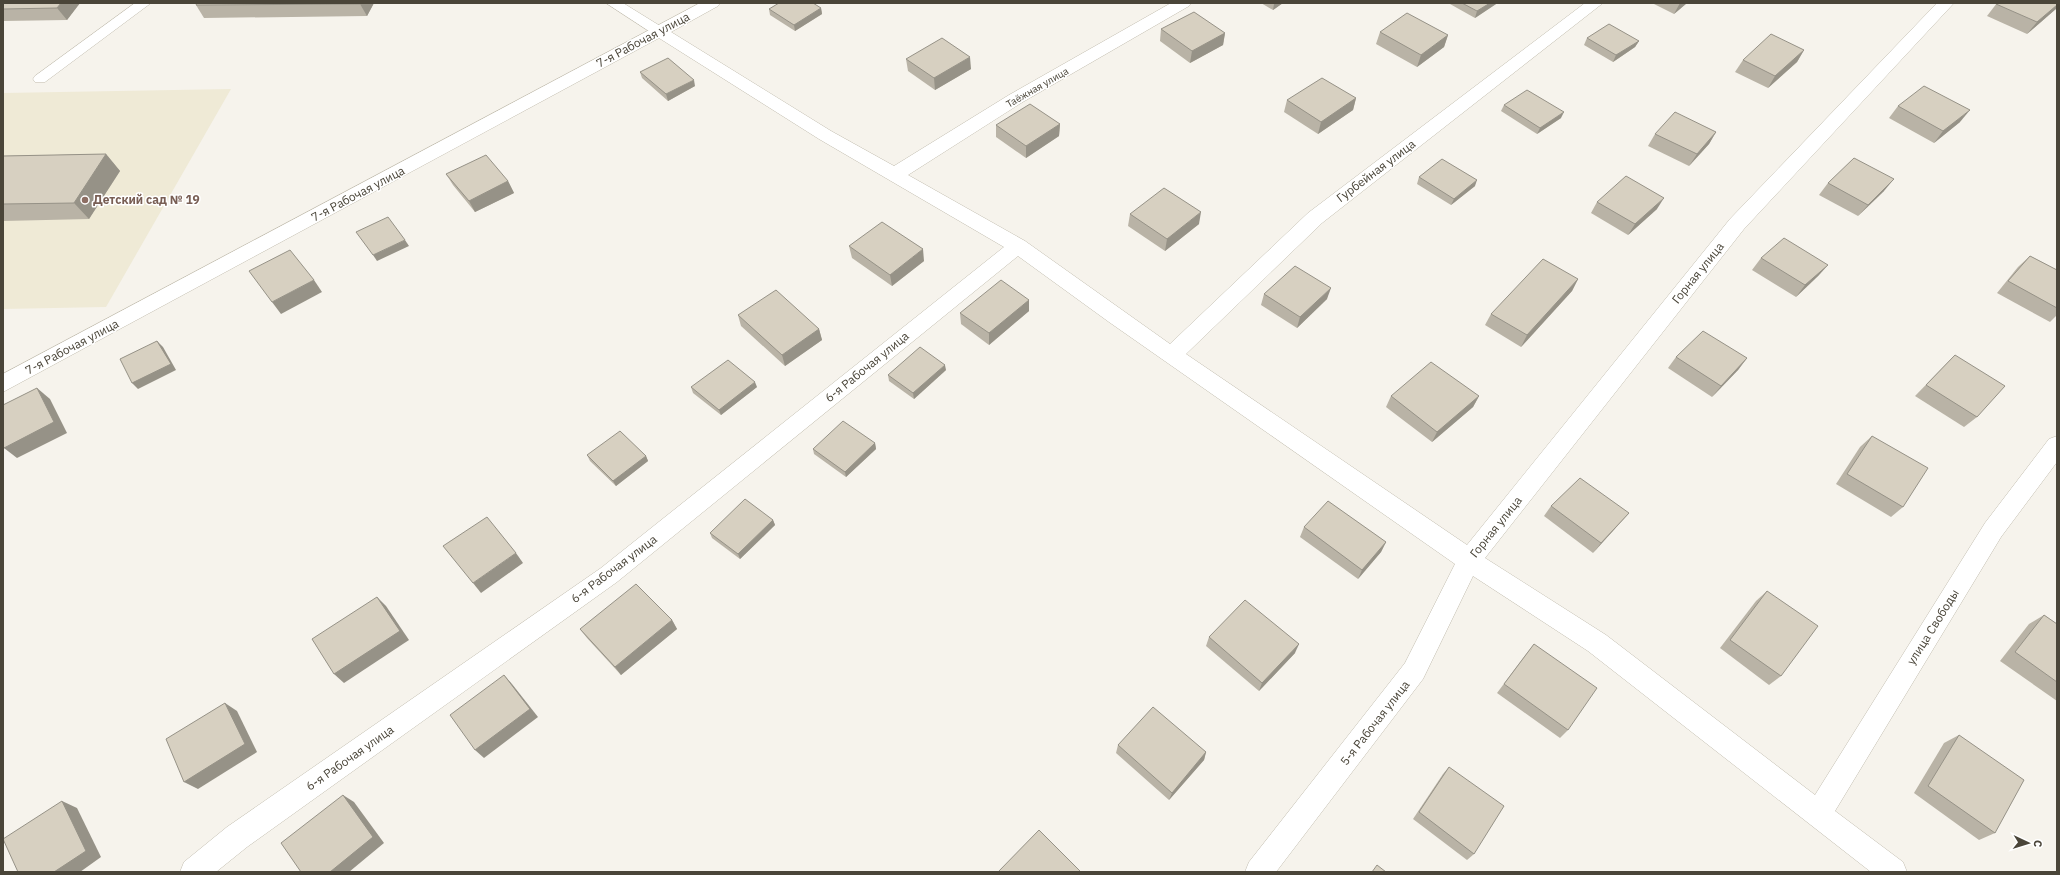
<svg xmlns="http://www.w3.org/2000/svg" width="2060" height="875" font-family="'IBM Plex Sans',sans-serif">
	<rect width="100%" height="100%" fill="#f6f3ec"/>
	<polygon fill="#efead6" points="231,89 106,307 3,309 3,93"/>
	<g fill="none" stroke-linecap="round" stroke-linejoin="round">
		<g stroke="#c1bcae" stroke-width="1">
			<g id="service">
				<polygon points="135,3 151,3 45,82 35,82 33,79 35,76"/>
				<polygon points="606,3 623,3 665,29 667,32 665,35 655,35"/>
			</g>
		</g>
		<g stroke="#c1bcae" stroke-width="1">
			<polygon id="minor" points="700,3 720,3 718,6 671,32 831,131 894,166 1009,95 1171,3 1191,3 1189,6 1021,103 908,175 1025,241 1170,344 1308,213 1585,3 1603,3 1322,223 1186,354 1467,545 1730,219 1937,3 1954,3 1744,229 1485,558 1606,635 1815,795 1985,523 2049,439 2057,436 2057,462 2001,537 1835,811 1903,862 1907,872 1871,872 1588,651 1473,576 1423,679 1276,872 1245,872 1249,862 1405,663 1455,564 1109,322 1018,256 617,582 247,847 216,872 180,872 184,862 227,827 601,568 1004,247 819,139 659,38 3,392 3,374"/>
		</g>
		<use href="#service" fill="#fff" fill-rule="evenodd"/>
		<use href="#minor" fill="#fff" fill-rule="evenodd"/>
	</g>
	<g fill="#b9b3a6">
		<polygon points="3,3 80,3 67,20 3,21"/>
		<polygon points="374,3 367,16 204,18 196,5"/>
		<polygon points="1261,3 1283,3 1273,10"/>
		<polygon points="1451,3 1497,3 1496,4 1475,18 1450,4"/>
		<polygon points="1652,3 1687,3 1674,14"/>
		<polygon points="1997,3 2057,3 2057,8 2027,34 1987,16"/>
		<polygon points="821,8 822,14 795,31 770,15 769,9"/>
		<polygon points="1161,29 1225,33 1223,45 1190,63 1160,41"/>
		<polygon points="1380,32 1448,35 1444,47 1417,67 1376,44"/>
		<polygon points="1587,38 1639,41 1635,47 1613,62 1584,45"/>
		<polygon points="1804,50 1797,62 1768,88 1735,72 1743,60"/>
		<polygon points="906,59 971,69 935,90 908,71"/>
		<polygon points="640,72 695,86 668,101 642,78"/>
		<polygon points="1356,98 1353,110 1318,134 1284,112 1287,100"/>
		<polygon points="1504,105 1561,118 1537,134 1501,111"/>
		<polygon points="1898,106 1960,122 1934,143 1889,118"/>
		<polygon points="1060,124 1059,136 1026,158 996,137 996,125"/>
		<polygon points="1716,132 1709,144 1689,166 1648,146 1655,134"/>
		<polygon points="106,154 120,171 89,219 3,221 3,156"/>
		<polygon points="446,174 508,181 514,193 475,212 453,185"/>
		<polygon points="1419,177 1475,186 1451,205 1417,184"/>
		<polygon points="1828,183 1884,191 1858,216 1819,195"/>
		<polygon points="1597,202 1657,209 1628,235 1591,213"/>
		<polygon points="1130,214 1199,224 1165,251 1128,226"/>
		<polygon points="849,246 924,261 892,286 852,258"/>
		<polygon points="2030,256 2057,270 2057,315 2050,322 1997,293 2018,267"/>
		<polygon points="1761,258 1828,265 1818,276 1796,297 1752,270"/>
		<polygon points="1578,279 1572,291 1521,347 1485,325 1491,314"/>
		<polygon points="1264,294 1327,299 1297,328 1261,305"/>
		<polygon points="1029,300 1029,311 989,345 961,324 960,313"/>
		<polygon points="738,315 819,329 822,340 785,366 741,326"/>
		<polygon points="1955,355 1977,417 1964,427 1915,396"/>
		<polygon points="1676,357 1747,358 1738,370 1712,397 1668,368"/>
		<polygon points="946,370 914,399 889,381 888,375"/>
		<polygon points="691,387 757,387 721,415 693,393"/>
		<polygon points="1391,396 1479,396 1473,407 1432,442 1386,407"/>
		<polygon points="1872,436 1903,507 1891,517 1836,484 1860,447"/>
		<polygon points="875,443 876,449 846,477 814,454 813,449"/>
		<polygon points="587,455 646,456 648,461 616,486 590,461"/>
		<polygon points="1551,506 1629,513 1593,553 1544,516"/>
		<polygon points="773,520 775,525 740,559 712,538 710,533"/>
		<polygon points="1304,527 1386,542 1381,552 1358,579 1300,537"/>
		<polygon points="1767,591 1781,676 1769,685 1720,648 1756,601"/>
		<polygon points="2044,615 2057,624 2057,701 2000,661 2029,624"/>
		<polygon points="672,620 677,629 621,675 587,638 580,629"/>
		<polygon points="1209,637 1295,653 1259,691 1206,646"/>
		<polygon points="1534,644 1568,730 1560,738 1497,693 1527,653"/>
		<polygon points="1959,735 1995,833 1979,840 1914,793 1944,743"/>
		<polygon points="1118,745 1206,752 1204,760 1169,800 1116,753"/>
		<polygon points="1449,767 1474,854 1467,860 1413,819 1443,774"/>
	</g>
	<g fill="#969287">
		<polygon points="61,3 80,3 67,20 57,8"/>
		<polygon points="361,3 374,3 367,16 360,4"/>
		<polygon points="1275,3 1283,3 1273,10 1274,4"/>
		<polygon points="1490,3 1497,3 1496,4 1475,18 1477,11"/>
		<polygon points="1680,3 1687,3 1674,14"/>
		<polygon points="2057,5 2057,8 2027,34 2037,22"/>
		<polygon points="821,8 822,14 795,31 794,25"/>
		<polygon points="1225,33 1223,45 1190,63 1192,51"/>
		<polygon points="1448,35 1444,47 1417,67 1421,55"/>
		<polygon points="1639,41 1635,47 1613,62 1616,55"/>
		<polygon points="1804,50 1797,62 1768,88 1775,76"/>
		<polygon points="970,57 971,69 935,90 934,78"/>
		<polygon points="694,80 695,86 668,101 666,94"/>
		<polygon points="1356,98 1353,110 1318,134 1321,122"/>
		<polygon points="1970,110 1960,122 1934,143 1943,131"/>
		<polygon points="1564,112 1561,118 1537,134 1540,128"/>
		<polygon points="1060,124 1059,136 1026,158 1026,146"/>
		<polygon points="1716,132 1709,144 1689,166 1697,154"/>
		<polygon points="106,154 120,171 89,219 74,203"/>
		<polygon points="1894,179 1884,191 1858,216 1868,205"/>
		<polygon points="1477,180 1475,186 1451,205 1454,199"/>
		<polygon points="508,181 514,193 475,212 469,201"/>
		<polygon points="1664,198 1657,209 1628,235 1635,224"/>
		<polygon points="1201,212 1199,224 1165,251 1167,239"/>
		<polygon points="405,240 409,246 377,261 373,255"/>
		<polygon points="923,249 924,261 892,286 890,275"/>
		<polygon points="1828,265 1818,276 1796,297 1805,285"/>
		<polygon points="1578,279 1572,291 1521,347 1527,335"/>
		<polygon points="314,280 322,292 281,314 272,302"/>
		<polygon points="1331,288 1327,299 1297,328 1300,317"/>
		<polygon points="1029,300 1029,311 989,345 989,333"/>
		<polygon points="819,329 822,340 785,366 782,355"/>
		<polygon points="157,341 163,347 176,370 138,389 132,383"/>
		<polygon points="1747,358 1738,370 1712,397 1721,386"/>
		<polygon points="945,365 946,370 914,399 913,393"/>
		<polygon points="755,382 757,387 721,415 719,410"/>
		<polygon points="37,388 50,399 67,433 17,458 4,448"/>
		<polygon points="1479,396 1473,407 1432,442 1437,432"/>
		<polygon points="875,443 876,449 846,477 845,472"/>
		<polygon points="646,456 648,461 616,486 613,481"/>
		<polygon points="1629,513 1593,553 1601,543"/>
		<polygon points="773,520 775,525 740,559 738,554"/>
		<polygon points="1386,542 1381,552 1358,579 1362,570"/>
		<polygon points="516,553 523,563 481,593 473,583"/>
		<polygon points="377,597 386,606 409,640 344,683 334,674"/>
		<polygon points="672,620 677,629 621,675 615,667"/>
		<polygon points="1299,644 1295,653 1259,691 1262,683"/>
		<polygon points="504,675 512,684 538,717 484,758 475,750"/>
		<polygon points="225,703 237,711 257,752 198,789 184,782"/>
		<polygon points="1206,752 1204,760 1169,800 1172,793"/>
		<polygon points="343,795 354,802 384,843 349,872 330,872"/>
		<polygon points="62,801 77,808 101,857 80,872 54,872"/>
	</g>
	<g fill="#d7d0c1" stroke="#969287">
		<polygon points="3,3 61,3 57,8 3,9"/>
		<polygon points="197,3 361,3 360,4 196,5"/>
		<polygon points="779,3 813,3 821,8 794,25 769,9"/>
		<polygon points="1462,3 1490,3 1477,11"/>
		<polygon points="1997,3 2057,3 2057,5 2037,22 1996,4"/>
		<polygon points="1194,12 1225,33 1192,51 1161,29"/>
		<polygon points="1407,13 1448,35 1421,55 1380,32"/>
		<polygon points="1609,24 1639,41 1616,55 1587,38"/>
		<polygon points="1771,34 1804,50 1775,76 1743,60"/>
		<polygon points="942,38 970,57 934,78 906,59"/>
		<polygon points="668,58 694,80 666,94 640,72"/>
		<polygon points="1322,78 1356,98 1321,122 1287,100"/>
		<polygon points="1924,86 1970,110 1943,131 1898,106"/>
		<polygon points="1527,90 1564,112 1540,128 1504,105"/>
		<polygon points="1030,104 1060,124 1026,146 996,125"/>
		<polygon points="1675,112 1716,132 1697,154 1655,134"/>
		<polygon points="106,154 74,203 3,204 3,156"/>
		<polygon points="486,155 508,181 469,201 446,174"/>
		<polygon points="1854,158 1894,179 1868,205 1828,183"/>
		<polygon points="1442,159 1477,180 1454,199 1419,177"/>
		<polygon points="1626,176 1664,198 1635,224 1597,202"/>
		<polygon points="1164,188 1201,212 1167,239 1130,214"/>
		<polygon points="388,217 405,240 373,255 356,232"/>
		<polygon points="882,222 923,249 890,275 849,246"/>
		<polygon points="1784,238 1828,265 1805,285 1761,258"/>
		<polygon points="290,250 314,280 272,302 249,271"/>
		<polygon points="2030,256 2057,270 2057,308 2008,281"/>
		<polygon points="1543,259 1578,279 1527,335 1491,314"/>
		<polygon points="1295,266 1331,288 1300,317 1264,294"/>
		<polygon points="1001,280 1029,300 989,333 960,313"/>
		<polygon points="776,290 819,329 782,355 738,315"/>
		<polygon points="1703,331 1747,358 1721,386 1676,357"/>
		<polygon points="157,341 171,364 132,383 120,359"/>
		<polygon points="920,347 945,365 913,393 888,375"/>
		<polygon points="1955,355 2005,386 1977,417 1926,385"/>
		<polygon points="728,360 755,382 719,410 691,387"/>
		<polygon points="1431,362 1479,396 1437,432 1391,396"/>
		<polygon points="37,388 54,422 4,448 3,446 3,405"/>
		<polygon points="843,421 875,443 845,472 813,449"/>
		<polygon points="620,431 646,456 613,481 587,455"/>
		<polygon points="1872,436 1928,468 1903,507 1847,474"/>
		<polygon points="1580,478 1629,513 1601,543 1551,506"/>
		<polygon points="745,499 773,520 738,554 710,533"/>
		<polygon points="1328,501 1386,542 1362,570 1304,527"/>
		<polygon points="487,517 516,553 473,583 443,546"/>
		<polygon points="636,584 672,620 615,667 580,629"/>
		<polygon points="1767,591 1818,626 1781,676 1730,640"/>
		<polygon points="377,597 400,631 334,674 312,639"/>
		<polygon points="1245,600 1299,644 1262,683 1209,637"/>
		<polygon points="2044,615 2057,624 2057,682 2015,652"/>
		<polygon points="1534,644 1597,688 1568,730 1504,684"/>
		<polygon points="504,675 530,709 475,750 450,715"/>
		<polygon points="225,703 245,744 184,782 166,739"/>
		<polygon points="1153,707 1206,752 1172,793 1118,745"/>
		<polygon points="1959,735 2024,780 1995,833 1928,786"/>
		<polygon points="1449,767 1504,806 1474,854 1419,812"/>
		<polygon points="343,795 373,837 330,872 301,872 281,843"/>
		<polygon points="62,801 86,851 54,872 18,872 3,839"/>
		<polygon points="1039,830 1081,872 998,872"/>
		<polygon points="1377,865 1386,872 1372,872"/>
	</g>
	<circle fill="#8d6e63" stroke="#fff" stroke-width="1.5" cx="85" cy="200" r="4"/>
	<g text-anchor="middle" stroke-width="3" stroke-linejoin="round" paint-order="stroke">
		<g font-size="10" fill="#4a4539" stroke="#fff">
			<text transform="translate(1037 87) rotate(-30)" y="4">Таёжная улица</text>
		</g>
		<g font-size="12" fill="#4a4539" stroke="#fff">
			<text transform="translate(643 40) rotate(-28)" y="4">7-я Рабочая улица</text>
			<text transform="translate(1376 171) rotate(-37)" y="4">Гурбейная улица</text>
			<text transform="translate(358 194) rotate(-28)" y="4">7-я Рабочая улица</text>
			<text transform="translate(1698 273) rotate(-51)" y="4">Горная улица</text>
			<text transform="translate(72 347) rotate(-28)" y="4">7-я Рабочая улица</text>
			<text transform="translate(867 367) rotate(-39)" y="4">6-я Рабочая улица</text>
			<text transform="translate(1496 527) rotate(-51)" y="4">Горная улица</text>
			<text transform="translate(614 569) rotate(-37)" y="4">6-я Рабочая улица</text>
			<text transform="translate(1933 627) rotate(-58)" y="4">улица Свободы</text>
			<text transform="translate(1375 723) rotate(-52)" y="4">5-я Рабочая улица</text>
			<text transform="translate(350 758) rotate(-35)" y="4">6-я Рабочая улица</text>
		</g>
		<g font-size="12" font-weight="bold" fill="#785e54" stroke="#fff" text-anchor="start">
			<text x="93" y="204">Детский сад № 19</text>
		</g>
	</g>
	<rect width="2060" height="875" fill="none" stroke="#4a4539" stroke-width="8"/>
	<g transform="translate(2028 843) rotate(94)" stroke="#ffffff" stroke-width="3" paint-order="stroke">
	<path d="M0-3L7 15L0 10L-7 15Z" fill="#4a4539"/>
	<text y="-6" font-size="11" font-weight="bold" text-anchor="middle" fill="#4a4539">С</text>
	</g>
</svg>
